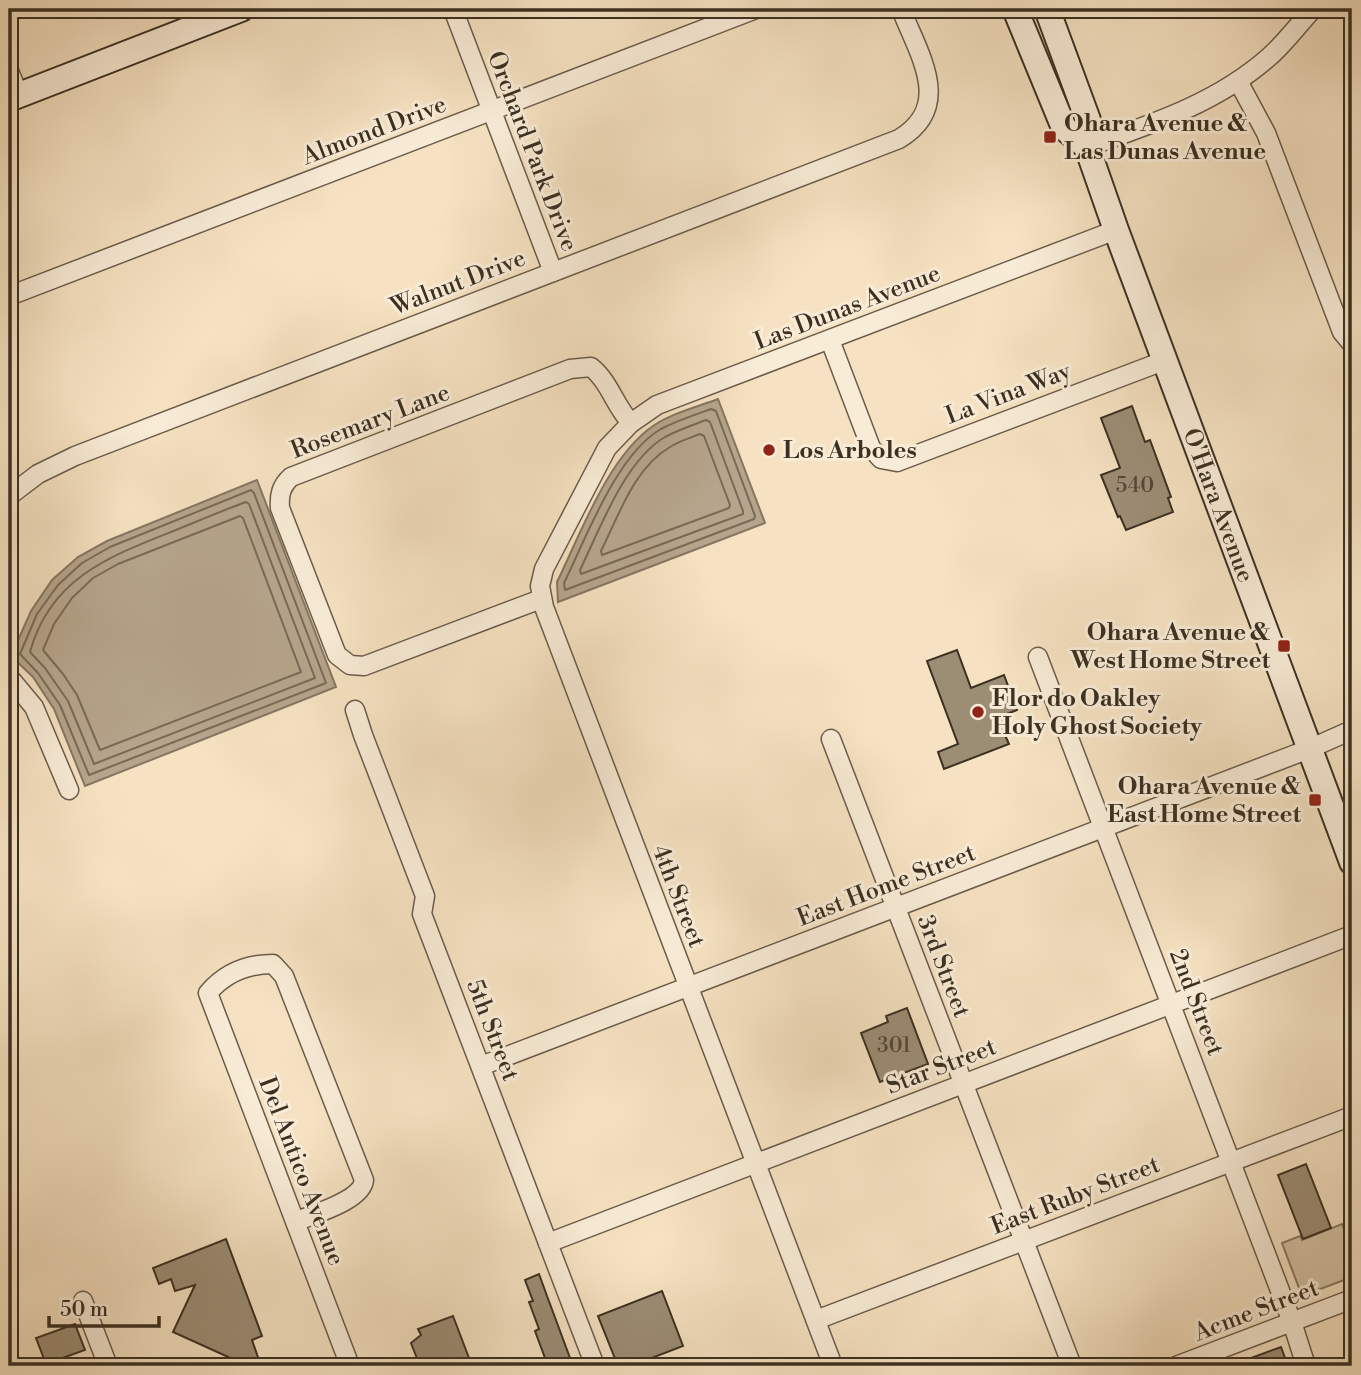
<svg xmlns="http://www.w3.org/2000/svg" width="1361" height="1375" font-family="'Libre Bodoni',serif">
	<rect width="100%" height="100%" fill="#f6e2c2"/>
	<filter id="stains"><feTurbulence type="fractalNoise" baseFrequency=".00286" numOctaves="4"/><feColorMatrix values="0 0 0 0 .2 0 0 0 0 .09 0 0 0 0 .02 0 0 0 .5 -.17"/></filter>
	<radialGradient id="worn" r=".72"><stop offset=".6" stop-color="#630" stop-opacity="0"/><stop offset="1" stop-color="#630" stop-opacity=".3"/></radialGradient>
	<polygon fill="#d6c4a7" stroke="#887a64" stroke-width="2" points="1342,1224 1352,1250 1352,1277 1302,1296 1282,1243 1300,1236 1302,1240"/>
	<g fill="#b6a58c" stroke="#857662" stroke-width="2">
		<path d="M718,399l47,124 -207,79 -1,-20c24,-49 51,-125 96,-156 19,-13 44,-19 65,-27z"/>
		<polygon points="257,480 336,687 85,786 54,709 33,677 11,656 31,611 52,580 78,557 107,541"/>
	</g>
	<g fill="none" stroke-linecap="round" stroke-linejoin="round">
		<g stroke="#786a57" stroke-width="2">
			<path d="M711,409l5,2 39,105 -1,3 -189,71 -1,-7c22,-45 53,-129 97,-154 15,-8 33,-14 50,-20z"/>
			<path d="M706,420l4,2 33,89v3l-162,60 -1,-4c20,-41 45,-110 85,-133 13,-7 28,-12 41,-17z"/>
			<path d="M700,434l4,2 26,69 -1,3 -127,47 -1,-4c18,-36 33,-83 69,-104 9,-6 20,-9 30,-13z"/>
			<polygon points="251,490 254,493 326,683 89,775 60,705 38,673 20,654 37,614 58,585 82,563 110,547"/>
			<path d="M246,502l3,2 66,174 -221,86 -26,-63 -23,-33 -15,-16c20,-73 78,-95 141,-120 25,-10 50,-21 75,-30z"/>
			<polygon points="240,516 243,518 301,672 100,750 77,695 63,674 43,650 54,624 72,598 93,578 118,564"/>
		</g>
	</g>
	<g fill="#9c8d75" stroke="#3b3022" stroke-width="2">
		<polygon points="1132,406 1145,442 1150,440 1171,497 1168,498 1173,512 1126,530 1120,516 1118,517 1101,475 1120,468 1101,418"/>
		<polygon points="957,650 971,688 1004,675 1017,710 1004,715 1009,731 1004,733 1009,744 944,769 938,752 958,744 927,661"/>
		<polygon points="907,1008 928,1064 880,1082 861,1033 888,1022 886,1016"/>
		<polygon points="1306,1164 1331,1228 1303,1239 1278,1175"/>
		<polygon points="226,1239 262,1336 252,1340 261,1366 248,1366 173,1332 195,1285 175,1291 171,1279 159,1284 153,1268"/>
		<polygon points="539,1274 547,1296 573,1366 548,1366 535,1331 539,1329 529,1302 533,1301 525,1280"/>
		<polygon points="662,1291 683,1346 631,1366 618,1366 598,1316"/>
		<polygon points="453,1316 472,1366 420,1366 411,1343 421,1335 418,1329"/>
		<polygon points="75,1324 85,1350 46,1364 36,1338"/>
		<polygon points="1281,1347 1288,1366 1233,1366 1232,1365"/>
	</g>
	<g fill="none" stroke-linecap="round" stroke-linejoin="round">
		<g stroke="#6a5c4a" stroke-width="21">
			<g id="street">
				<polyline points="453,9 553,272"/>
				<polyline points="9,71 19,95"/>
				<polyline points="1238,81 1266,133 1342,332 1352,344"/>
				<path d="M1087,147c65,-23 130,-44 182,-90 16,-14 29,-32 44,-48"/>
				<polyline points="9,296 756,9"/>
				<polyline points="830,340 871,448 881,459 897,462 1166,360"/>
				<path d="M9,496l29,-22 37,-18 824,-317c55,-33 20,-84 2,-130"/>
				<path d="M541,599l-177,67 -14,-1 -13,-10 -57,-147c-1,-13 1,-22 11,-31l279,-108 21,-2c18,14 24,39 40,56"/>
				<polyline points="1038,657 1292,1322 1306,1366"/>
				<polyline points="9,677 34,707 69,790"/>
				<polyline points="355,710 363,735 425,896 422,914 595,1366"/>
				<polyline points="831,739 1072,1366"/>
				<polyline points="481,1066 1309,749 1352,730"/>
				<path d="M295,1222c18,-8 67,-21 69,-42l-80,-204 -11,-12c-25,0 -48,9 -65,29l142,373"/>
				<polyline points="548,1243 1352,935"/>
				<polyline points="83,1301 108,1366"/>
				<polyline points="816,1320 1352,1116"/>
				<polyline points="833,1366 544,607 540,586 544,569 607,448 631,423 657,405 1116,230"/>
				<polyline points="1176,1366 1352,1299"/>
			</g>
		</g>
		<g stroke="#3b3022" stroke-width="28">
			<g id="secondary">
				<polyline points="1015,9 1064,128 1087,147"/>
				<path id="s1" d="M1047,9l41,111 -1,27 29,83 236,632"/>
				<polyline points="9,99 241,9"/>
			</g>
		</g>
		<use href="#street" stroke="#f9ecd7" stroke-width="18"/>
		<use href="#secondary" stroke="#f9ecd7" stroke-width="24"/>
	</g>
	<g fill="#8f2418" stroke="#f9ecd7" stroke-width="2.5">
		<rect x="1043" y="130" width="14" height="14" rx="3.5"/>
		<circle cx="769" cy="450" r="7"/>
		<rect x="1277" y="639" width="14" height="14" rx="3.5"/>
		<circle cx="978" cy="712" r="7"/>
		<rect x="1308" y="793" width="14" height="14" rx="3.5"/>
	</g>
	<g text-anchor="middle" stroke-width="6" stroke-linejoin="round" paint-order="stroke">
		<g font-size="21" fill="#534737">
			<text x="1135" y="492">540</text>
			<text x="894" y="1052">301</text>
		</g>
		<g font-size="24" font-weight="bold" fill="#3b3022" stroke="#f9ecd7" text-anchor="start">
			<text x="1064" y="131">Ohara Avenue &amp;<tspan x="1064" dy="28">Las Dunas Avenue</tspan></text>
			<text x="783" y="458">Los Arboles</text>
			<text x="1270" y="640" text-anchor="end">Ohara Avenue &amp;<tspan x="1270" dy="28">West Home Street</tspan></text>
			<text x="992" y="706">Flor do Oakley<tspan x="992" dy="28">Holy Ghost Society</tspan></text>
			<text x="1301" y="794" text-anchor="end">Ohara Avenue &amp;<tspan x="1301" dy="28">East Home Street</tspan></text>
		</g>
		<g font-size="24" fill="#3b3022" stroke="#f9ecd7">
			<text transform="translate(374 130) rotate(-21)" y="8">Almond Drive</text>
			<text transform="translate(533 151) rotate(69)" y="8">Orchard Park Drive</text>
			<text transform="translate(458 282) rotate(-21)" y="8">Walnut Drive</text>
			<text transform="translate(847 307) rotate(-21)" y="8">Las Dunas Avenue</text>
			<text transform="translate(1008 393) rotate(-21)" y="8">La Vina Way</text>
			<text transform="translate(370 421) rotate(-21)" y="8">Rosemary Lane</text>
			<text dy="8" stroke="none"><textPath href="#s1" startOffset="527">O'Hara Avenue</textPath></text>
			<text transform="translate(886 885) rotate(-21)" y="8">East Home Street</text>
			<text transform="translate(679 896) rotate(69)" y="8">4th Street</text>
			<text transform="translate(944 966) rotate(69)" y="8">3rd Street</text>
			<text transform="translate(1197 1002) rotate(69)" y="8">2nd Street</text>
			<text transform="translate(493 1030) rotate(69)" y="8">5th Street</text>
			<text transform="translate(941 1066) rotate(-21)" y="8">Star Street</text>
			<text transform="translate(302 1171) rotate(69)" y="8">Del Antico Avenue</text>
			<text transform="translate(1075 1195) rotate(-21)" y="8">East Ruby Street</text>
			<text transform="translate(1256 1310) rotate(-21)" y="8">Acme Street</text>
		</g>
	</g>
	<rect width="1361" height="1375" fill="none" stroke="#f6e2c2" stroke-width="35"/>
	<rect x="10" y="10" width="1340" height="1354" fill="none" stroke="#3b3022" stroke-width="3.5"/>
	<rect x="18" y="18" width="1326" height="1340" fill="none" stroke="#3b3022" stroke-width="2"/>
	<path d="M49 1316v10h110v-10" fill="none" stroke="#3b3022" stroke-width="3.5"/>
	<text x="60" y="1316" font-size="21" fill="#3b3022" stroke="#f9ecd7" stroke-width="5" paint-order="stroke">50 m</text>
	<rect width="100%" height="100%" filter="url(#stains)"/>
	<rect width="100%" height="100%" fill="url(#worn)"/>
</svg>
